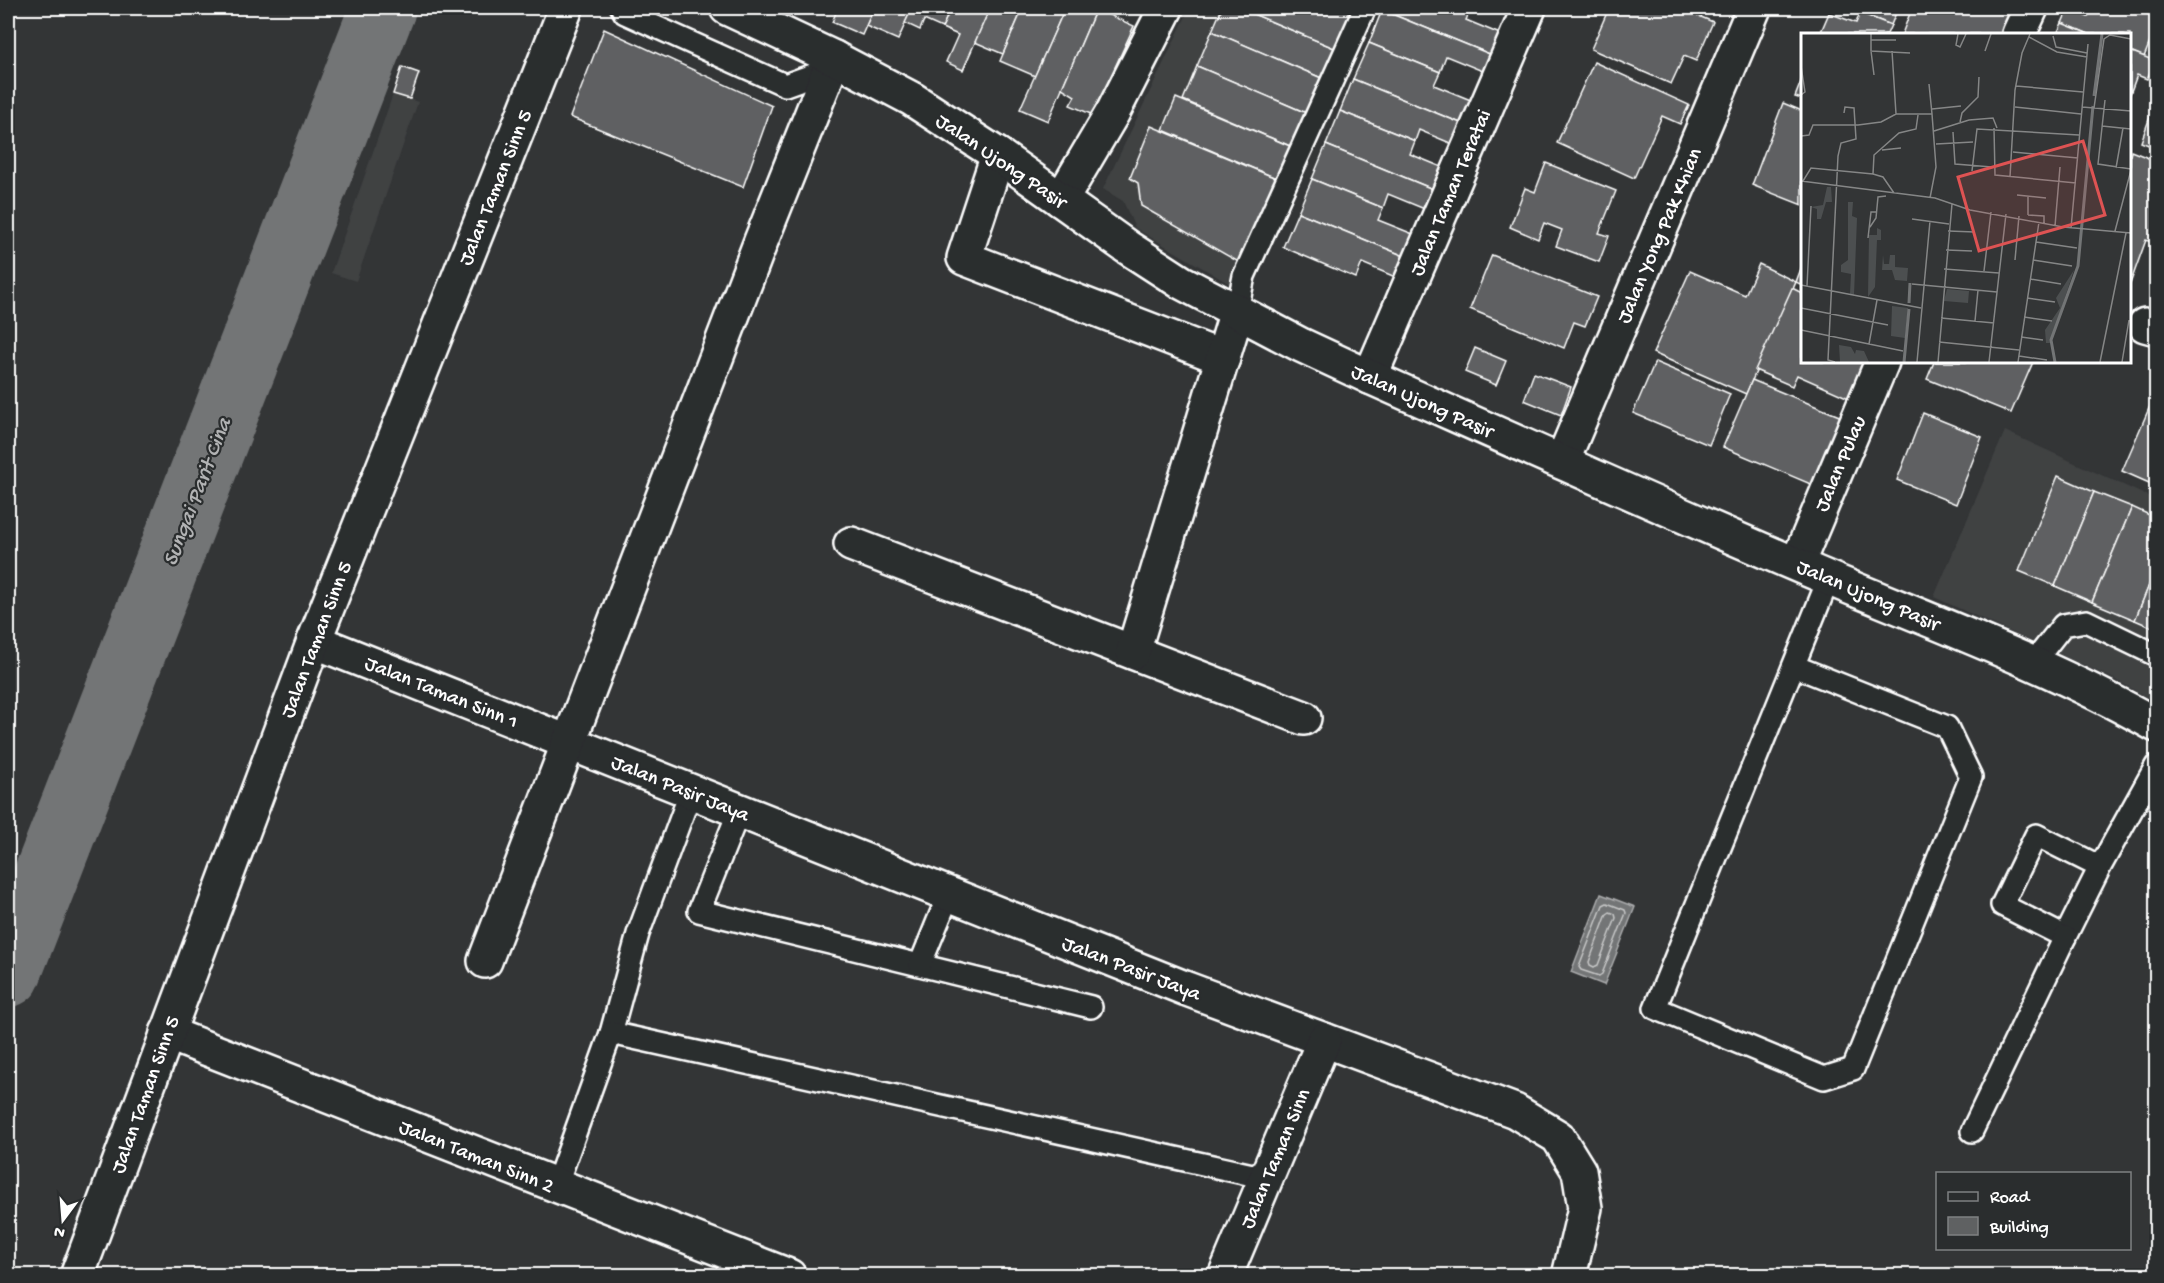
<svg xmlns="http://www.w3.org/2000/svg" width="2164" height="1283" font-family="'Gochi Hand',sans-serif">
	<rect width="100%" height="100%" fill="#333536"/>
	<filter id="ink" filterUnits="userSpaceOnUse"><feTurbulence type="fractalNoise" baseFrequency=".0167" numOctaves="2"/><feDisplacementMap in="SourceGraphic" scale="12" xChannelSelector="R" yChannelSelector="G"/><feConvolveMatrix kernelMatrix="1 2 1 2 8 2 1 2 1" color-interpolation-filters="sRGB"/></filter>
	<g filter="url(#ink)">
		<g fill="#404243">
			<polygon points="1190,8 1372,8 1250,296 1135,228 1123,201 1103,189"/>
			<polygon points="393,94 418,102 356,281 331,273"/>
			<polygon points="2005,431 2156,500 2156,702 2114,679 1934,597"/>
		</g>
		<polygon fill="#737576" stroke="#abacad" stroke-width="1.5" points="1601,894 1635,907 1604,985 1571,972"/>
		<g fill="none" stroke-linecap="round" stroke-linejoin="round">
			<g stroke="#c7c8c8" stroke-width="1.5">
				<polygon points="1607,903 1625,910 1626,913 1602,974 1599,976 1581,970 1579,967 1603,905"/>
				<polygon points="1610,912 1615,914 1616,918 1598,965 1594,967 1590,965 1589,962 1607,914"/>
			</g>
			<polyline stroke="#737576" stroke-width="66" points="8,974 383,8"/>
		</g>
		<g fill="#5f6162" stroke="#fff" stroke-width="1.5">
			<polygon points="838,8 874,8 862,35 832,22"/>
			<polygon points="874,8 912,8 898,40 866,26"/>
			<polygon points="912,8 951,8 942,28 924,20 920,30 905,23"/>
			<polygon points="951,8 990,8 963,70 946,62 958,35 942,28"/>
			<polygon points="990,8 1023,8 1003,54 975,42"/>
			<polygon points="1023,8 1065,8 1035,76 1000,61"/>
			<polygon points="1065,8 1092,8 1096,9 1048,121 1020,109"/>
			<polygon points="1222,8 1239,8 1339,50 1326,80 1212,31"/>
			<polygon points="1239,8 1338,8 1354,14 1339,50"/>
			<polygon points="1338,8 1357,8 1354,14"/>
			<polygon points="1384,8 1471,8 1466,20 1500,34 1492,55 1382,10"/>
			<polygon points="1609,8 1680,8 1713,22 1696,61 1684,56 1671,84 1591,49"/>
			<polygon points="1847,8 1898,8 1891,25"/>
			<polygon points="1912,8 2002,8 2015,12 2006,34 1902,34"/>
			<polygon points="2092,8 2156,8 2156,27 2144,57 2130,51 2130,34 2089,34 2062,23 2068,9 2088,17"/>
			<polygon points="1096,9 1134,26 1093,115 1070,105 1075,96 1062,88"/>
			<polygon points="1382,10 1492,55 1485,72 1446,56 1440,72 1369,43"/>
			<polygon points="1829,13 1856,23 1860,13 1891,25 1887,34 1820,34"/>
			<polygon points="2062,23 2089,34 2057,34"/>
			<polygon points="604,29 772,106 743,187 570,117"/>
			<polygon points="1212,31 1326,80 1311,115 1197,66"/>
			<polygon points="1369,43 1440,72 1434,85 1473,101 1463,124 1353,79"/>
			<polygon points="2130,51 2155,61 2147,79 2137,75 2130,94"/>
			<polygon points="1594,62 1689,105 1680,124 1662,116 1634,178 1557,143"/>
			<polygon points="1197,66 1311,115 1297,149 1183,100"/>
			<polygon points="402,67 419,73 410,99 393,94"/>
			<polygon points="1353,79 1463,124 1455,145 1419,130 1415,141 1340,111"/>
			<polygon points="1802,79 1802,99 1795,97"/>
			<polygon points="1176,98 1297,149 1283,181 1163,130"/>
			<polygon points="2156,100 2156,148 2141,142"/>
			<polygon points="1783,103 1802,111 1802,205 1752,185"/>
			<polygon points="1340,111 1415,141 1410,154 1444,168 1435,190 1326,145"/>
			<polygon points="1151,126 1283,181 1242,264 1141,206 1138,183 1130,178"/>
			<polygon points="1326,145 1435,190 1427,210 1388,194 1383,208 1312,179"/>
			<polygon points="2131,151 2156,161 2156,244 2146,240 2130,284 2130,156"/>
			<polygon points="1546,163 1616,191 1599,233 1609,236 1599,262 1556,246 1562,230 1544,223 1538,239 1510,227 1525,188 1535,192"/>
			<polygon points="1312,179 1383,208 1378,220 1418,236 1409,258 1298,212"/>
			<polygon points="1298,212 1409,258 1400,279 1362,263 1356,278 1283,247"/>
			<polygon points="1492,255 1597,297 1585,326 1574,322 1564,348 1470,309"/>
			<polygon points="1759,264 1796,282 1746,394 1653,353 1690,271 1745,295"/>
			<polygon points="1802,266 1802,285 1796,282"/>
			<polygon points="1792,288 1802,293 1802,362 1867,362 1851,399 1797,375 1792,386 1755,370"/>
			<polygon points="1475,348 1506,361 1496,385 1465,372"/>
			<polygon points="1655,362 1730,394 1709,445 1633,413"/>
			<polygon points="1934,362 2033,362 2011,413 1927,379"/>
			<polygon points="1534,373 1571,387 1561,415 1524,400"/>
			<polygon points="1752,380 1849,420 1820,488 1723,447"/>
			<polygon points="2156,392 2156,486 2122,471"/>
			<polygon points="1923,413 1982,437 1956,504 1897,480"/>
			<polygon points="2058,476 2094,492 2055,586 2019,571"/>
			<polygon points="2094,492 2132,507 2092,602 2055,586"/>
			<polygon points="2132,507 2156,518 2156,568 2135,620 2092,602"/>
			<polygon points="2156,568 2156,629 2135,620"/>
		</g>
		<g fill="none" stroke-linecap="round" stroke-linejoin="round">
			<g stroke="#fff" stroke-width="26">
				<g id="lane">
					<polyline points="622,8 625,13 785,85 813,75 831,61"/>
					<polyline points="1237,311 1244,276 1365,8"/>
					<polyline points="2033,663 2063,625 2086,621 2156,655"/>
					<polyline points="1794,666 1947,727 1971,777 1853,1069 1824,1078 1655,1008 1829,578"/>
					<polyline points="739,811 699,911 1091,1007"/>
					<polyline points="2100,867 2036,835 2002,905 2065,937 2100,867 2156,766"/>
					<polyline points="920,965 949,894"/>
					<polyline points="611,1033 638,934 691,791"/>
					<polyline points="1972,1131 2065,937"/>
					<polyline points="556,1186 611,1033 1266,1178"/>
				</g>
			</g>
			<g stroke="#fff" stroke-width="38">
				<g id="street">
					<polyline points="2019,34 2031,8"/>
					<polyline points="998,155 964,258 1223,358"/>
					<polyline points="1061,200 1113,112 1166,8"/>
					<polyline points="2145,325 2156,328"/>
					<polyline points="1370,377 1529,8"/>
					<polyline points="1562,462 1754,8"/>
					<polyline points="851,544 1304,718"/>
					<polyline points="1797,564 1882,362"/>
					<polyline points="314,641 1187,989 1515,1111 1558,1137 1579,1171 1585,1208 1569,1276"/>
					<polyline points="1133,652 1237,311"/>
					<polyline points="485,961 761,241 834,58"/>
					<polyline points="167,1033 789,1276"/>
					<polyline points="77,1276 314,641 566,8"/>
					<polyline points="1225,1276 1324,1040"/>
				</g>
			</g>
			<g stroke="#fff" stroke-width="38">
				<path id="secondary" d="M727,8l107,50 78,41 86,56 129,92 54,35 120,63 69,32c153,68 306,137 460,202 110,46 222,87 326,146"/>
			</g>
			<use href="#lane" stroke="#2a2d2e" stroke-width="21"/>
			<use href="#street" stroke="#2a2d2e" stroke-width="33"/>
			<use href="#secondary" stroke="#2a2d2e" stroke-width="33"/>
		</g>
	</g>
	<g text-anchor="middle" stroke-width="4.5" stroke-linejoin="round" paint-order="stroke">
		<g font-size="21" fill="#fff" stroke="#2a2d2e">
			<text transform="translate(1002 160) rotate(34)" y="7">Jalan Ujong Pasir</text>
			<text transform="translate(494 187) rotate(-68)" y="7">Jalan Taman Sinn 5</text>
			<text transform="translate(1449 192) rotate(-67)" y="7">Jalan Taman Teratai</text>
			<text transform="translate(1658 235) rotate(-67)" y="7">Jalan Yong Pak Khian</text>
			<text transform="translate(1423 400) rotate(24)" y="7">Jalan Ujong Pasir</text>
			<text transform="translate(1839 463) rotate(-67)" y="7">Jalan Pulau</text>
			<text transform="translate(1869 594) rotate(23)" y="7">Jalan Ujong Pasir</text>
			<text transform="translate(315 639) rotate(-69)" y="7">Jalan Taman Sinn 5</text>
			<text transform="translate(442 691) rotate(22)" y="7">Jalan Taman Sinn 1</text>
			<text transform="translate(681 787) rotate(22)" y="7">Jalan Pasir Jaya</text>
			<text transform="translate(1132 967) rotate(21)" y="7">Jalan Pasir Jaya</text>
			<text transform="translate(144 1094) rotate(-70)" y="7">Jalan Taman Sinn 5</text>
			<text transform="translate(477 1155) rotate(22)" y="7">Jalan Taman Sinn 2</text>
			<text transform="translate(1274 1158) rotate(-67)" y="7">Jalan Taman Sinn</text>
		</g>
		<g font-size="22" font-style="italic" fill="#b2b3b4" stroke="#2a2d2e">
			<text transform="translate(195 491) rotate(-69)" y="8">Sungai Parit Cina</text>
		</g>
	</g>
	<g transform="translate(1801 33)">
		<rect width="330" height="330" fill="#333536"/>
		<path d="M26,154h4l1,15h-6l-5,17h-4v-10l-6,-2 12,-2zM47,169h5l-1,14 5,2 -3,77 -4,-1 1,-20 -10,-2v-7l7,-5zM76,195l4,2v10h-4l-2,47 -7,10 1,-62h8zM82,222l1,9h5l1,-9h5v12l13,1 -1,13 -12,-1 -3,-10h-10zM273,237l-24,73h-4l-1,-13 15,-22 -4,-10zM146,256l22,2 -1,12 -24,-2zM91,273l16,2 -3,30 -14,-2zM38,312l12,2 4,7 1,-4 8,1 5,11h-29z" fill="#4c4f50"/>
		<path fill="none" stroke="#737576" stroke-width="3" d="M293,63l8,-62M108,270l1,-20M103,329l5,-53M254,329l-4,-22 27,-74 15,-160"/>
		<path fill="none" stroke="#858686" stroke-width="1.5" d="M70,1v17l39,2M157,1l-2,11 4,2 6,-13M252,3l3,11 31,6M228,4l28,15 30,5M70,7h25M70,18l3,24M91,18l4,63M184,18l6,-17M0,33l4,26 -4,3M128,51l3,30M215,53l67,6M304,67l-7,64 33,5M214,74l66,7M281,74l49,4M293,75l10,-69 6,-4 21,4M131,76l29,-3M159,89l2,-9 16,-16 1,-20M301,93l29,3M193,95l1,47 81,8M133,98l35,-11 24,-2 4,10M152,99l2,32 37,3M0,103l8,-1 4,-10h45l23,-3 15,-8h36l4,53 -6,31M135,111l37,-2M81,117l19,-2M212,119l65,6M315,135l7,-40M171,138l5,-42 102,6M72,141l1,-19 25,-22 17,-4 2,-14M209,144l5,-87 7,-37 8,-19M0,148l134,17 35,12 93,17 68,6M2,148l8,-13 62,6 10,3 11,16M216,162l29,3M227,182l16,1v7M227,182v-19M111,186l37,5M254,193l5,-59M69,194l6,-9 2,-21 8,-1M270,195l17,-184M147,198l27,1M314,198l16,-61M67,205l3,-26h5M235,209l41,6M145,217l26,1M214,227l4,-44M232,227l39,6M143,236l55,4M183,238l7,-59M229,246l31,5M111,251l85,8M0,252l120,23M6,253l4,-80M226,265l28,4M0,275l87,17M223,284l28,4M140,285l53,5M174,288l3,-31M0,297l102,21M220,304l22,3M138,309l80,8M68,311l8,-44M218,323l28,4M34,329l-7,-2 10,-204 3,-13 15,-4 -2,-31 -9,-1 -1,6M116,329l13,-141M137,329l14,-158M188,329l17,-148M217,329l21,-140M299,329l26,-129M321,329l7,-42"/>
		<path fill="#de5353" fill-opacity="0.15" stroke="#de5353" stroke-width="3" d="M282,108l22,74 -126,36 -21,-74z"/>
		<rect width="330" height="330" fill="none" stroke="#fff" stroke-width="3"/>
	</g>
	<rect width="2164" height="1283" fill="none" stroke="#2a2d2e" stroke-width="30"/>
	<rect x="15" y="15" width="2134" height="1253" fill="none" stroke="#fff" stroke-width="2" filter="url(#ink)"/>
	<rect x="1936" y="1172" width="195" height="78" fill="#2a2d2e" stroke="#7f8182" stroke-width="1.5"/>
	<rect x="1948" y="1192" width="30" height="9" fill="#2a2d2e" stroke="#7f8182" stroke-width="1.5"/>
	<text x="1990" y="1202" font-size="18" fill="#ffffff">Road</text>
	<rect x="1948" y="1217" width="30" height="18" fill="#5f6162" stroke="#7f8182" stroke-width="1.5"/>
	<text x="1990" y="1232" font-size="18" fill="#ffffff">Building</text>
	<g transform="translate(63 1220) rotate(196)" stroke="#2a2d2e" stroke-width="4.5" paint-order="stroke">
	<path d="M0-4.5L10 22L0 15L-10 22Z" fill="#ffffff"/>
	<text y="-9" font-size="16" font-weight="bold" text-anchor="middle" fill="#ffffff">N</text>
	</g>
</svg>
